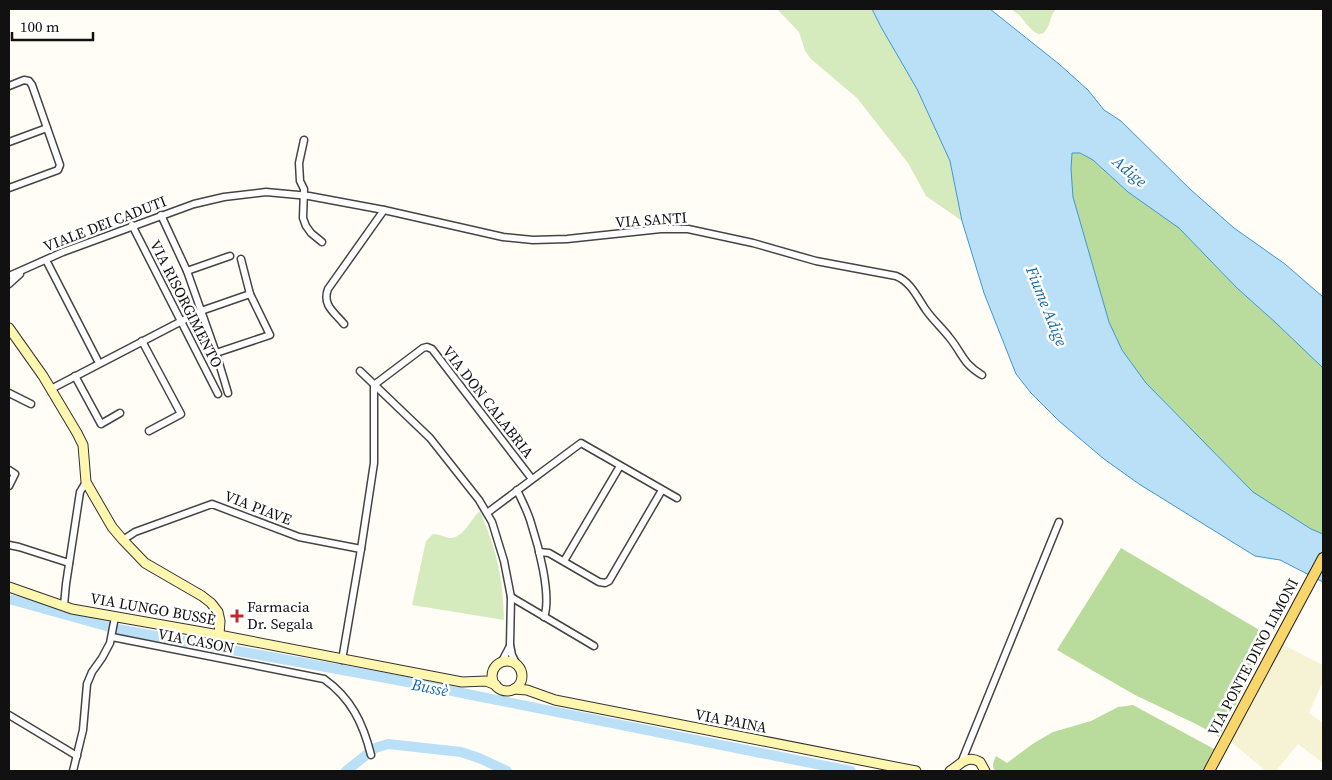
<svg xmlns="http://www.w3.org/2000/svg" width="1332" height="780" font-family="'Source Serif 4',serif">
	<rect width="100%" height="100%" fill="#fffdf5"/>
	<polygon fill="#f6f3d4" points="1282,644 1323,665 1323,681 1309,713 1323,723 1323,763 1298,744 1276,771 1266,771 1230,741"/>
	<g fill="#d5ebbd">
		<polygon points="777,9 872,9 881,27 917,89 950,161 962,221 926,196 908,163 857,98 811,59 805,51 799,32"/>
		<path d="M1010,9h46c-7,8 -5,14 -10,21 -8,13 -21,-9 -26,-14 -3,-3 -6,-5 -10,-7z"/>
		<path d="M480,511c17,41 23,65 24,109l-92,-15 14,-64 7,-7c6,0 11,3 16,4 15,1 22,-20 31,-27z"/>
	</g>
	<g fill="#b9dc9c">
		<polygon points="1072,153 1080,153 1093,160 1128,192 1179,228 1237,288 1276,323 1323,368 1323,534 1311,529 1253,492 1146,383 1122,350 1109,322 1073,197 1071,169"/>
		<polygon points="1121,548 1271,637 1219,737 1198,725 1135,695 1057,650"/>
		<path d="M1133,705l81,44 -12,22h-207c-4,-5 -1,-10 1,-15l11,7 27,-20 19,-11 38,-11 27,-14z"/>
	</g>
	<polygon fill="#b9e0f7" stroke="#3f96cf" points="872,9 990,9 1059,64 1088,90 1104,110 1121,121 1191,190 1234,228 1285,264 1323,297 1323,368 1276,323 1237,288 1179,228 1128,192 1093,160 1080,153 1072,153 1071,169 1073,197 1109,322 1122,350 1146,383 1253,492 1311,529 1323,534 1323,582 1280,560 1255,556 1139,484 1104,459 1059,421 1031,393 1016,374 984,293 962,221 950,161 917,89 881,27"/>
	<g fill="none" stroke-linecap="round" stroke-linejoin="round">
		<g stroke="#b9e0f7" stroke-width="10">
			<polyline points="9,599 117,629 397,680 851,771"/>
			<polyline points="346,771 375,748 388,744 461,752 479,758 507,771"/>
		</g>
		<g stroke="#444" stroke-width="9">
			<g id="street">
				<polyline points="9,86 24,80 29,81 32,85 60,165 58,170 9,188"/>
				<polyline points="304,140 299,163 300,181 304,189 303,218 306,226 311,233 322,242"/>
				<polyline points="9,142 47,128"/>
				<polyline points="161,215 187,271 216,353 270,335 250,294 241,259"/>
				<polyline points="132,225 218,394"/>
				<polyline points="46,260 99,363"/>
				<polyline points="187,271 230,256"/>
				<path d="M9,276l54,-24 131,-48 30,-7 42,-5 43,4 75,14 119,27 30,3 34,-1 94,-10h27l65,14 63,18 80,15c15,6 21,21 30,34 7,10 16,18 23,27 14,17 13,26 33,38"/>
				<polyline points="9,284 20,274"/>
				<path d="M344,324c-10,-12 -22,-19 -16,-35l56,-79"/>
				<polyline points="142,341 181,414 149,431"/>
				<polyline points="216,353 228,393"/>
				<polyline points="360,371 430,438 479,500 492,522 504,561 511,597 510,645 512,655 517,665"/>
				<polyline points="75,376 101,424 120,413"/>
				<polyline points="51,389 201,311 250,294"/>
				<polyline points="9,393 31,404"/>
				<polyline points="9,470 15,474 9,486"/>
				<path d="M517,490c5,11 11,22 14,33 7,21 21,73 13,94"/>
				<polyline points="487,513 581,443 677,498"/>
				<polyline points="123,540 135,532 212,504 299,537 361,549 342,660"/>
				<polyline points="9,545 19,547 69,563"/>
				<polyline points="361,549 374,463 374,385 423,348 427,347 432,349 532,479"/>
				<polyline points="539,552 549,553 599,582 605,583 609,581 662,490"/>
				<polyline points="564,561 620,466"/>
				<polyline points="511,597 594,646"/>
				<polyline points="64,605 66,584 80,492 86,482"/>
				<path d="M112,637l212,42c27,19 39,44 47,76"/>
				<polyline points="501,663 510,646"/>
				<polyline points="9,715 77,756"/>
				<polyline points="961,763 1059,522"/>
				<polyline points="73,771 83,730 87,684 92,672 102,658 110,643 115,617"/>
			</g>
		</g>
		<g stroke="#333" stroke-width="11">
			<g id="secondary">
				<polyline points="9,328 43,376 77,433 83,445 86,482 112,527 123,540 145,563 202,596 211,603 218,612 220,621 219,635"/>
				<polyline points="9,587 72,609 219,635 462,682 486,681 496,685"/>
				<circle cx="507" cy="676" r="15"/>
				<polyline points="514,689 527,690 555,700 916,771"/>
				<path d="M950,771c10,-6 17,-17 30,-9l5,9"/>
			</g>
		</g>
		<g stroke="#222" stroke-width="12">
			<polyline id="primary" points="1209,771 1323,558"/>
		</g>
		<use href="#street" stroke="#fff" stroke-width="6"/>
		<use href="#secondary" stroke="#fff6b0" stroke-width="9"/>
		<use href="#primary" stroke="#f9d66b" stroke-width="10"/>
	</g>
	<path fill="#c4262e" stroke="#fff" stroke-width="2" d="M234.5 608.5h5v5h5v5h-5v5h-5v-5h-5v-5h5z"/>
	<g text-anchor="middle" stroke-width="5" stroke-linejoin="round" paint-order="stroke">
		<g font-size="15" fill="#111" stroke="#fff">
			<text transform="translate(651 220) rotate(-4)" y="5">VIA SANTI</text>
			<text transform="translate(105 224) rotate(-21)" y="5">VIALE DEI CADUTI</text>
			<text transform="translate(186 304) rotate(63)" y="5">VIA RISORGIMENTO</text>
			<text transform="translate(488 402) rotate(52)" y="5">VIA DON CALABRIA</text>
			<text transform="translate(258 508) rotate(21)" y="5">VIA PIAVE</text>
			<text transform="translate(153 609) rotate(10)" y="5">VIA LUNGO BUSSÈ</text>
			<text transform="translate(196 641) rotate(11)" y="5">VIA CASON</text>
			<text transform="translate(1253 657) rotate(-62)" y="5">VIA PONTE DINO LIMONI</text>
			<text transform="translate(731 721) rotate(11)" y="5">VIA PAINA</text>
		</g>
		<g font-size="15" fill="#111" stroke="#fff" text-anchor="start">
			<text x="247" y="612">Farmacia<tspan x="247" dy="17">Dr. Segala</tspan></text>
		</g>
		<g font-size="16" font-style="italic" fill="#1768a6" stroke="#fff">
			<text transform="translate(1130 171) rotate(40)" y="6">Adige</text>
			<text transform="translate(1047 306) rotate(68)" y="6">Fiume Adige</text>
			<text transform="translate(430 687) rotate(11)" y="6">Bussè</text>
		</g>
	</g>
	<rect width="1332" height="780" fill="none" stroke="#111111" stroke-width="20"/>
	<path d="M12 32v8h81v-8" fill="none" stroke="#111111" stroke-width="2.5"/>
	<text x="20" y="32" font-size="15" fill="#111111" stroke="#ffffff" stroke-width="4" paint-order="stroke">100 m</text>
</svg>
